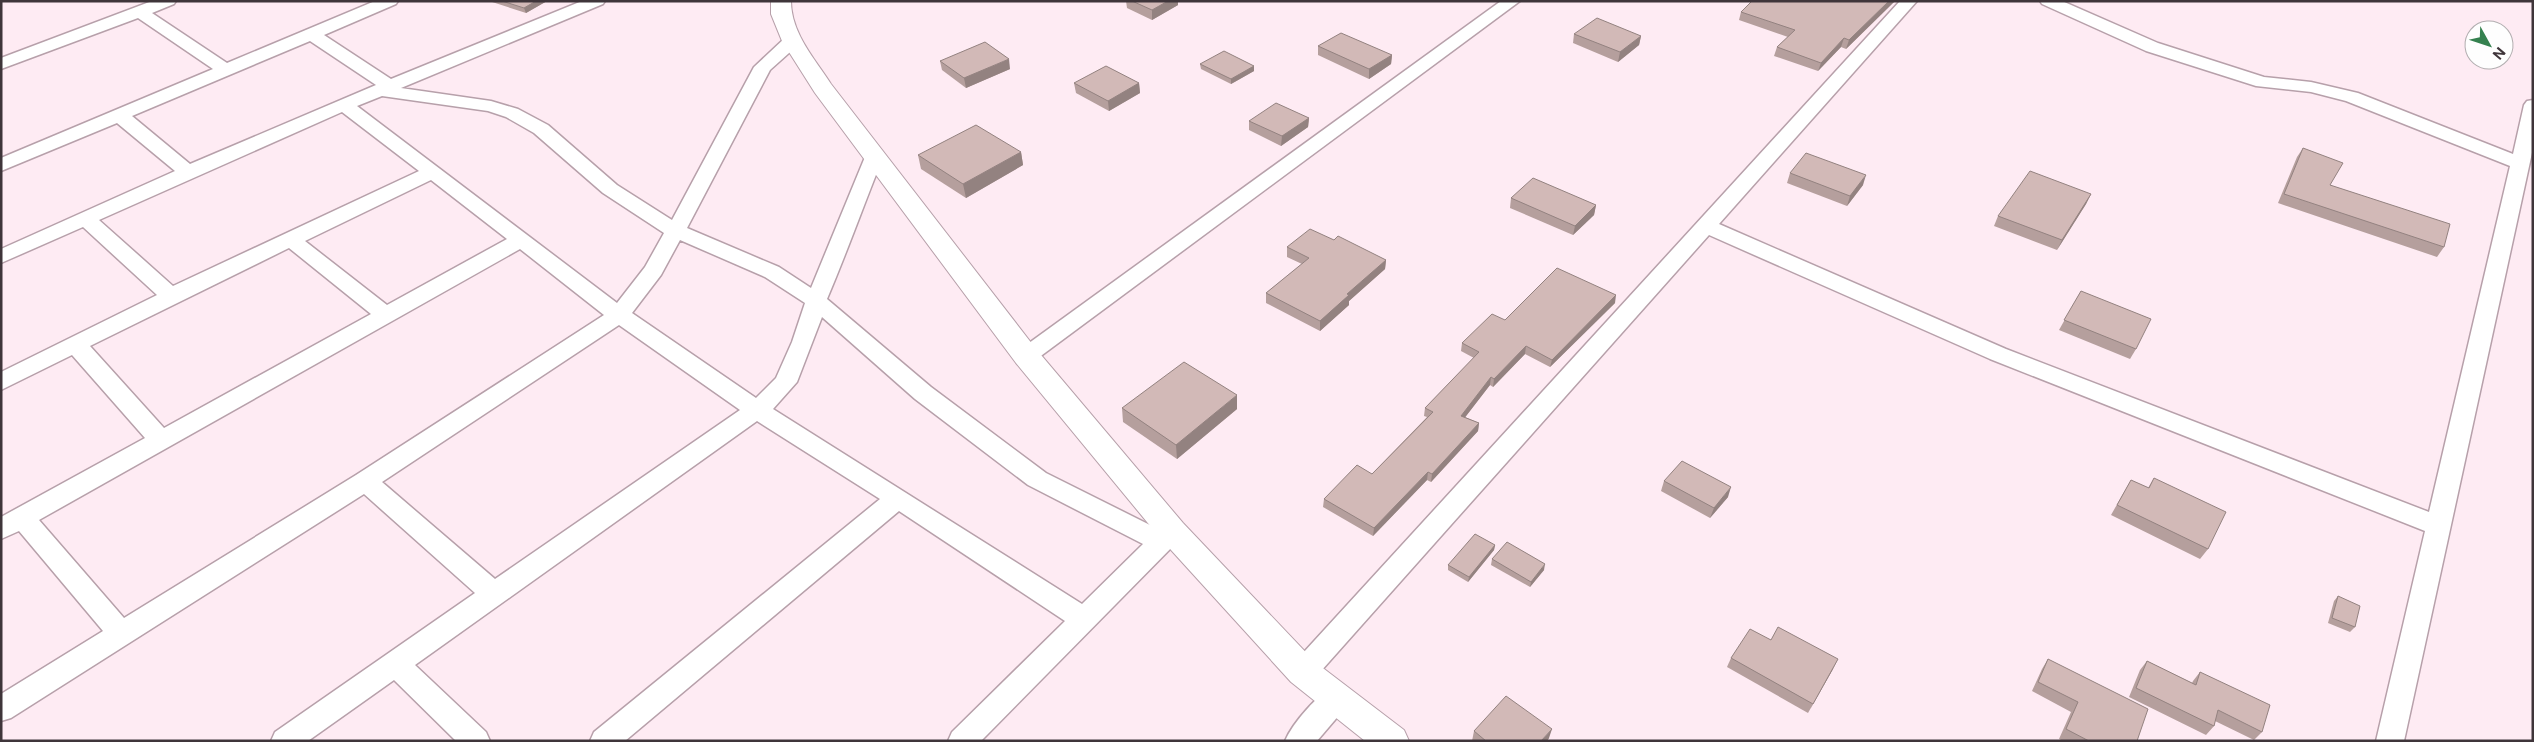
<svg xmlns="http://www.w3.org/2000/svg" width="2534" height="742" font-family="'Public Sans',sans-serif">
	<rect width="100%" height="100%" fill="#feebf3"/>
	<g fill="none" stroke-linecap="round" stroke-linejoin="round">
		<g stroke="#b7a0aa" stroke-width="3">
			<g id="minor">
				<path d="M152,1h24l-2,3 -22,9 75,50 148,-62h23l-2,3 -72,31 67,44 191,-78h23l-2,3 -202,84 90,13 27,8 30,16 69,60 55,35 82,-153 32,-30h12l2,4 -2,4 -28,25 -83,158 92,39 32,21 54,-131 2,-4h14l2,4c-19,47 -36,95 -56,142l104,88 115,86 112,56c8,-7 13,-8 23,-5l4,7 -4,7 -200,203h-33l4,-9 113,-111 -166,-110 -274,230h-35l4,-9 286,-233 -123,-78 -342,244 71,67 4,9h-34l-62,-61 -86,61h-37l4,-9 200,-139 -111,-99 -353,224 -10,3v-27l102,-63 -84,-100 -18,8v-22l144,-79 -73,-83 -71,35v-18l156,-77 -74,-68 -82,36v-14l174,-78 -58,-48 -116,48v-13l212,-89 -75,-51 -137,51v-11zM310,41l66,44 -186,79 -58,-48zM382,96l106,15 18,6 28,16 69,60 61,40 -19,34 -28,36 -260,-197zM342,112l77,59 -246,115 -74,-66zM431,180l76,59 -120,66 -82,-64zM680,240l85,37 40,26 -13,39 -16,36 -20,20 -124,-85 29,-38zM289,248l82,66 -207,114 -74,-82zM520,249l84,66 -248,160 -232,143 -85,-98zM822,317l93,82 113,86 115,59 -61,60 -309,-195 24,-27zM619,325l121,85 -245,169 -113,-97z"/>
				<polygon points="1501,1 1520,1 1034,361 1026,364 1018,361 1015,356 1018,351"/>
				<polygon points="1900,1 1917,1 1719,224 2006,349 2429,512 2510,166 2346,101 2311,92 2256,86 2146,51 2042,4 2040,1 2062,1 2158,43 2264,77 2311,82 2358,93 2513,154 2524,105 2527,101 2533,100 2533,148 2404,741 2376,741 2425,531 1990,359 1709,235 1313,680 1303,684 1293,680 1289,672 1293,664"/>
				<path d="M1336,686l10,3 4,9 -4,9 -29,34h-32c7,-17 34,-49 51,-55z"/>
			</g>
		</g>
		<g stroke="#b7a0aa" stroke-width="2">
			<path id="tertiary" d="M771,1h20c0,32 24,58 40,83l205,265 147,174 132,139 89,68 5,11h-44l-74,-59 -130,-143 -145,-176 -201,-270 -33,-52 -11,-27z"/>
		</g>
		<use href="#minor" fill="#fff" fill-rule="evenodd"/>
		<use href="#tertiary" fill="#fff" fill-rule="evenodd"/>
	</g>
	<g fill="#b59f9d">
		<polygon points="489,1 547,1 526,13"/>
		<polygon points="1126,1 1178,1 1178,5 1152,20 1127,8"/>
		<polygon points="1895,1 1846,49 1841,47 1818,71 1774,56 1777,47 1788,37 1739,20 1741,12"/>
		<polygon points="1574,34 1641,36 1639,45 1618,62 1573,43"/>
		<polygon points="1318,46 1392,55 1391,64 1369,79 1318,55"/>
		<polygon points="940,61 1010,69 966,88 942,70"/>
		<polygon points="1200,64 1254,66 1254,71 1231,84 1201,69"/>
		<polygon points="1074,83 1139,83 1140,93 1109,111 1076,93"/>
		<polygon points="1309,118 1308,127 1281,146 1249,130 1249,121"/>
		<polygon points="2303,148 2330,185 2444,247 2437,257 2278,203 2297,157"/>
		<polygon points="1021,152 1023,165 966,198 921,169 918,155"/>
		<polygon points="1790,173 1863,185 1847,206 1787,183"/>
		<polygon points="2091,194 2086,204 2057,250 1994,226 1998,216"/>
		<polygon points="1511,198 1596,205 1594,215 1573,235 1510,208"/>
		<polygon points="1334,240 1386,260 1385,269 1349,301 1349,305 1320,331 1266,303 1266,293 1302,264 1287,257 1287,247"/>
		<polygon points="2081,291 2136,349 2130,359 2059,330"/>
		<polygon points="1615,303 1550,367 1525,354 1493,387 1490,385 1465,417 1479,423 1478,431 1431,482 1427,480 1373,536 1323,507 1324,499 1372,474 1427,417 1424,416 1425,408 1474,358 1461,351 1462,343 1505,320"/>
		<polygon points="1122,408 1237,409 1177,459 1123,422"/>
		<polygon points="2154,478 2208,549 2200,559 2111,515 2131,480 2148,488"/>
		<polygon points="1664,481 1728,497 1710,518 1661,491"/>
		<polygon points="1495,545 1494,550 1468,582 1448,570 1448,565"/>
		<polygon points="1492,559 1544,570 1530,587 1491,565"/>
		<polygon points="2338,596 2355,627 2350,632 2328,623 2334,601"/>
		<polygon points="1771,640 1833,669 1808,713 1727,667 1731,658"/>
		<polygon points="2048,659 2137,741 2063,741 2059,739 2071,712 2032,691 2042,669"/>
		<polygon points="2147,661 2192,683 2193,681 2200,672 2262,732 2254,740 2215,721 2214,726 2206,735 2129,697 2140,670"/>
		<polygon points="1474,731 1549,738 1547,741 1472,741"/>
	</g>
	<g fill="#938280">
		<polygon points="536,1 547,1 526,13 524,8"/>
		<polygon points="1168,1 1178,1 1178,5 1152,20 1152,10"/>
		<polygon points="1889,1 1895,1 1846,49 1849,40"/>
		<polygon points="1641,36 1639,45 1618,62 1620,52"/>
		<polygon points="1844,38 1841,47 1818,71 1821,63"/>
		<polygon points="1392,55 1391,64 1369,79 1369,69"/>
		<polygon points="1009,59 1010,69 966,88 964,78"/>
		<polygon points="1254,66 1254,71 1231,84 1231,79"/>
		<polygon points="1139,83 1140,93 1109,111 1108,101"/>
		<polygon points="1309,118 1308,127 1281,146 1282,136"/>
		<polygon points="1021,152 1023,165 966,198 963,184"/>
		<polygon points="1866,175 1863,185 1847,206 1850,196"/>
		<polygon points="2091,194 2086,204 2057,250 2062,240"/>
		<polygon points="1596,205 1594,215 1573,235 1575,226"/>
		<polygon points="1386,260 1385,269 1349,301 1349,305 1320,331 1320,321 1347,294"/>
		<polygon points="1616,295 1615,303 1550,367 1552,360"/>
		<polygon points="1526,346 1525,354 1493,387 1494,379"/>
		<polygon points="1491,377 1490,385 1460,424 1461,416"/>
		<polygon points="1237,395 1237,409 1177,459 1176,445"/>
		<polygon points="1479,423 1478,431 1431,482 1432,474"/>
		<polygon points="1428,472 1427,480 1373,536 1374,528"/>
		<polygon points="1731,487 1728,497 1710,518 1714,508"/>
		<polygon points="1495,545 1494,550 1468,582 1469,577"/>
		<polygon points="1545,564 1544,570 1530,587 1531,582"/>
		<polygon points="1838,659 1833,669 1808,713"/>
		<polygon points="1552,729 1549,738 1547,741 1541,741"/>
	</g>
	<g fill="#d2b9b7" stroke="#938280">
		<polygon points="502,1 536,1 524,8"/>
		<polygon points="1132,1 1168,1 1152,10"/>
		<polygon points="1752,1 1889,1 1849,40 1844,38 1821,63 1777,47 1795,30 1741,12"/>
		<polygon points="1597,18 1641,36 1620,52 1574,34"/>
		<polygon points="1341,33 1392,55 1369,69 1318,46"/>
		<polygon points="985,42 1009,59 964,78 940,61"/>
		<polygon points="1224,51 1254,66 1231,79 1200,64"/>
		<polygon points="1106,66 1139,83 1108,101 1074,83"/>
		<polygon points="1276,103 1309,118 1282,136 1249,121"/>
		<polygon points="976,125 1021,152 963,184 918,155"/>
		<polygon points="2303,148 2343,163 2330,185 2450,224 2444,247 2284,194"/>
		<polygon points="1806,153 1866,175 1850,196 1790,173"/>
		<polygon points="2030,171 2091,194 2062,240 1998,216"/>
		<polygon points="1533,178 1596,205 1575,226 1511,198"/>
		<polygon points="1310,229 1334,240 1338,236 1386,260 1347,294 1349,295 1320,321 1266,293 1309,258 1287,247"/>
		<polygon points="1557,268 1616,295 1552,360 1526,346 1494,379 1491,377 1461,416 1479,423 1432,474 1428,472 1374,528 1324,499 1357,465 1372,474 1433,412 1425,408 1479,352 1462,343 1492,314 1505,320"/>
		<polygon points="2081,291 2151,319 2136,349 2064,320"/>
		<polygon points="1184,362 1237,395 1176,445 1122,408"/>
		<polygon points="1682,461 1731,487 1714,508 1664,481"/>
		<polygon points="2154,478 2226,512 2208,549 2117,505 2131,480 2149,488"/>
		<polygon points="1475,534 1495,545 1469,577 1448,565"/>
		<polygon points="1507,542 1545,564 1531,582 1492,559"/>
		<polygon points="2338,596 2360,606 2355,627 2332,618"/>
		<polygon points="1778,627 1838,659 1813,704 1731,658 1750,629 1771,640"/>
		<polygon points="2048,659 2148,709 2137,741 2089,741 2066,729 2078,702 2038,682"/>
		<polygon points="2147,661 2196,685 2200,672 2270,705 2262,732 2218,710 2214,726 2136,688"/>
		<polygon points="1506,696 1552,729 1541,741 1486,741 1474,731"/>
	</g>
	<rect width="2534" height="742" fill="none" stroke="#3f353a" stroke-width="5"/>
	<g transform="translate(2489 45) rotate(130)"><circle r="24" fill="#fefefe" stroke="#b2aeb0"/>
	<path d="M0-4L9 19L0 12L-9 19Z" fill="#35814f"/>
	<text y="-8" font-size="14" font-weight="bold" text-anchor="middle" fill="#3f353a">N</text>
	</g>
</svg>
